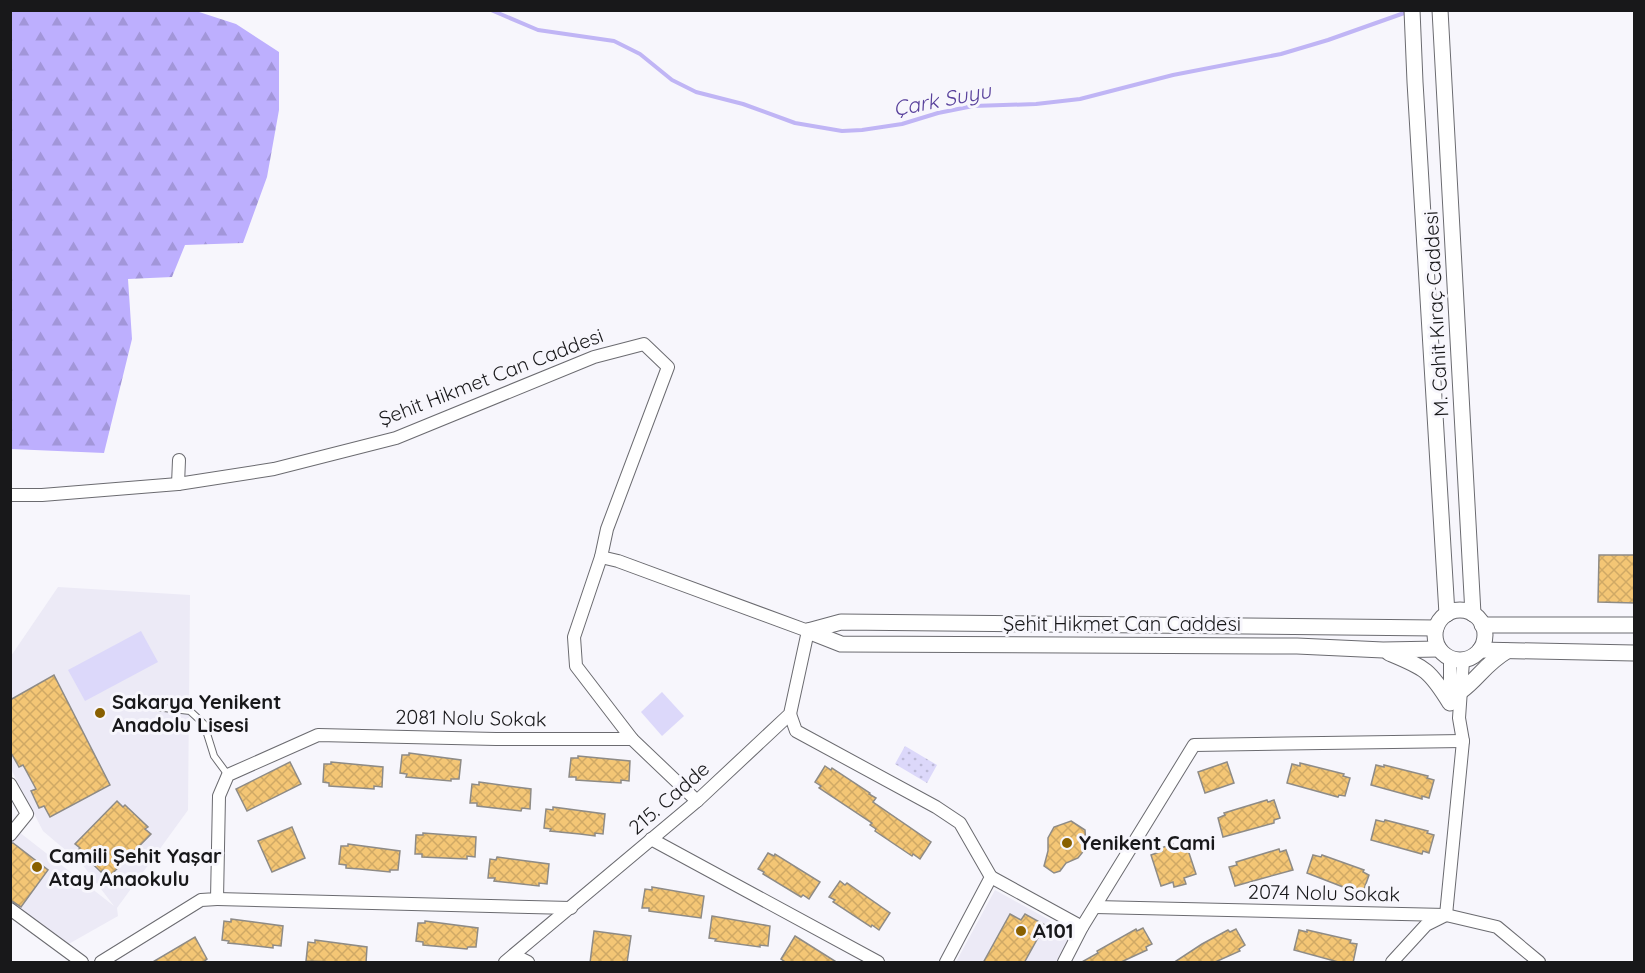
<svg xmlns="http://www.w3.org/2000/svg" width="1645" height="973" font-family="Quicksand,sans-serif">
	<defs>
		<pattern id="forest-firs" width="22" height="20" patternUnits="userSpaceOnUse" patternTransform="scale(1.5)"><rect width="22" height="20" fill="#bdaffe"/><path d="M5 1l3.5 6h-7zM16 11l3.5 6h-7z" fill="#a296d9"/></pattern>
		<pattern id="park-dots" width="8" height="8" patternUnits="userSpaceOnUse" patternTransform="scale(1.5)"><rect width="8" height="8" fill="#dcd8fa"/><path d="M2 2h.1M6 6h.1" fill="none" stroke="#bcb9d6" stroke-width="1.8" stroke-linecap="round"/></pattern>
		<pattern id="building-cross-hatch" width="8" height="8" patternUnits="userSpaceOnUse" patternTransform="scale(1.5)"><rect width="8" height="8" fill="#f4c675"/><path d="M0 0l8 8M0 8l8-8" fill="none" stroke="#d0a965"/></pattern>
	</defs>
	<rect width="100%" height="100%" fill="#f7f6fc"/>
	<g fill="#eceaf6">
		<polygon points="58,587 190,595 188,810 117,908 118,916 58,950 11,914 10,825 114,906 82,864 43,831 11,769 11,656"/>
		<polygon points="995,890 1073,933 1057,962 956,962"/>
	</g>
	<polygon fill="url(#forest-firs)" points="10,11 196,11 236,24 279,52 279,110 267,177 243,243 185,245 172,277 128,279 132,339 104,453 11,449"/>
	<polygon fill="url(#park-dots)" points="905,746 937,765 927,783 895,764"/>
	<g fill="#dcd8fa">
		<polygon points="141,631 158,662 85,701 68,670"/>
		<polygon points="662,692 684,716 662,736 641,712"/>
	</g>
	<g fill="none" stroke-linecap="round" stroke-linejoin="round">
		<polyline stroke="#c0b5f5" stroke-width="4" points="491,10 538,30 614,41 640,54 672,80 696,92 743,104 795,123 842,131 862,130 902,124 938,113 973,106 1036,104 1080,99 1173,75 1281,54 1328,40 1407,12"/>
	</g>
	<g fill="url(#building-cross-hatch)" stroke="#8e8b86" stroke-width="1.5">
		<polygon points="1599,555 1635,555 1635,603 1598,602"/>
		<polygon points="54,675 110,785 50,817 44,806 39,808 31,791 36,789 23,765 19,767 10,751 10,700"/>
		<polygon points="409,753 461,760 459,779 451,779 451,781 406,777 407,774 400,773 402,755 409,755"/>
		<polygon points="578,756 630,761 629,781 621,780 621,783 576,780 576,777 569,777 571,758 578,758"/>
		<polygon points="290,762 301,784 247,811 236,789"/>
		<polygon points="331,762 383,767 382,787 374,786 374,789 329,786 329,783 323,782 324,764 331,764"/>
		<polygon points="1227,762 1234,783 1205,793 1198,772"/>
		<polygon points="1300,763 1344,774 1343,776 1350,778 1345,796 1339,795 1338,797 1287,783 1292,764 1300,766"/>
		<polygon points="1376,765 1384,767 1384,765 1428,776 1427,778 1434,780 1429,798 1422,796 1422,799 1371,785"/>
		<polygon points="825,766 831,770 832,768 870,793 869,794 876,798 873,802 931,842 920,859 913,854 912,856 875,831 876,829 870,825 872,823 819,788 821,786 815,782"/>
		<polygon points="479,782 531,789 530,809 522,808 521,811 477,806 477,803 470,803 472,784 479,785"/>
		<polygon points="1267,800 1268,802 1274,800 1280,818 1274,820 1274,823 1223,837 1218,818 1225,815 1224,813"/>
		<polygon points="117,801 123,807 125,805 148,827 145,829 151,834 109,877 103,870 101,872 78,850 80,848 75,844"/>
		<polygon points="553,807 605,814 603,834 595,833 595,836 580,834 550,831 551,829 544,828 546,809 553,810"/>
		<polygon points="1376,820 1384,822 1385,820 1428,831 1427,833 1434,835 1429,853 1423,851 1422,854 1371,840"/>
		<polygon points="1071,821 1085,830 1086,848 1078,858 1066,863 1060,871 1054,873 1044,866 1048,851 1048,838 1054,827"/>
		<polygon points="292,827 305,858 272,872 258,841"/>
		<polygon points="423,833 476,837 475,857 467,856 467,859 422,857 422,854 415,854 416,835 423,835"/>
		<polygon points="10,843 13,843 48,870 21,907 10,900"/>
		<polygon points="348,844 400,851 398,870 390,870 390,872 360,869 346,868 346,865 339,864 341,846 348,846"/>
		<polygon points="1173,844 1174,847 1186,844 1196,874 1184,878 1186,884 1174,887 1173,882 1161,886 1151,855 1162,851 1161,848"/>
		<polygon points="1279,849 1280,852 1286,850 1293,870 1235,886 1229,867 1237,865 1236,862"/>
		<polygon points="768,853 774,856 775,854 820,882 809,899 803,895 801,897 763,874 764,872 758,869"/>
		<polygon points="1313,855 1321,857 1322,855 1364,870 1363,872 1369,875 1363,892 1357,890 1356,892 1307,873"/>
		<polygon points="497,857 549,864 547,884 539,883 539,886 494,881 495,878 488,878 490,859 496,860"/>
		<polygon points="840,881 845,885 847,883 890,913 879,930 872,925 871,927 833,902 835,900 829,897"/>
		<polygon points="652,887 704,896 701,918 649,911 649,908 642,908 645,889 652,890"/>
		<polygon points="1010,914 1021,920 1025,914 1045,925 1024,963 983,963"/>
		<polygon points="712,916 770,926 768,946 760,945 760,947 715,941 716,939 709,938"/>
		<polygon points="231,919 283,926 281,946 273,945 273,948 238,944 228,943 229,941 222,940 224,921 231,922"/>
		<polygon points="425,921 478,928 476,947 468,947 467,949 423,945 423,942 416,941 418,923 425,923"/>
		<polygon points="1143,928 1152,944 1146,947 1147,950 1119,963 1080,963 1098,953 1097,951 1136,929 1137,931"/>
		<polygon points="1236,929 1245,945 1239,949 1240,951 1213,963 1173,963 1202,944 1228,930 1230,932"/>
		<polygon points="1299,930 1307,932 1307,930 1351,940 1350,943 1357,944 1353,963 1342,963 1294,950"/>
		<polygon points="594,931 631,936 627,963 590,963"/>
		<polygon points="795,936 838,963 787,963 781,959"/>
		<polygon points="195,937 207,959 202,963 151,963"/>
		<polygon points="315,940 367,947 366,963 306,961 308,942 315,943"/>
	</g>
	<g fill="none" stroke-linecap="round" stroke-linejoin="round">
		<g stroke="#6b6b70" stroke-width="8">
			<polyline id="service" points="155,707 190,711 204,724 214,756 228,775"/>
		</g>
		<g stroke="#6b6b70" stroke-width="14">
			<g id="minor">
				<polyline points="178,484 179,460"/>
				<polyline points="10,495 42,495 178,484 274,469 396,438 594,357 644,344 668,367 607,529 601,557 618,561 808,631 790,714 697,801 505,962"/>
				<polyline points="601,557 574,637 576,666 632,739"/>
				<polyline points="1450,704 1450,659"/>
				<polyline points="790,714 796,731 936,807 960,823 991,877 946,962"/>
				<polyline points="10,784 27,814 10,835"/>
				<polyline points="651,839 878,962"/>
				<polyline points="991,877 1082,927"/>
				<polyline points="217,899 571,908"/>
				<polyline points="1095,907 1446,915 1497,927 1539,962"/>
				<polyline points="10,909 82,962"/>
				<polyline points="514,955 528,962"/>
				<polyline points="101,962 201,900 217,899 219,796 228,775 318,735 496,739 632,739 697,801"/>
				<polyline points="1064,962 1082,927 1194,745 1463,741"/>
				<polyline points="1392,962 1426,925 1446,915 1463,741 1459,718 1463,661"/>
			</g>
		</g>
		<g stroke="#6b6b70" stroke-width="17">
			<g id="tertiary">
				<polyline points="1412,10 1415,82 1447,614"/>
				<polyline points="1440,10 1473,614"/>
				<circle cx="1460" cy="635" r="25"/>
				<polyline points="1482,625 1634,625"/>
				<polyline points="808,631 841,644 1297,646 1383,650 1439,649"/>
				<polyline points="808,631 841,622 1436,628"/>
				<polyline points="1480,650 1634,653"/>
				<path d="M1389,653c36,15 40,16 61,50"/>
				<path d="M1460,692c19,-14 25,-28 47,-41"/>
			</g>
		</g>
		<use href="#service" stroke="#fff" stroke-width="6"/>
		<use href="#minor" stroke="#fff" stroke-width="12"/>
		<use href="#tertiary" stroke="#fff" stroke-width="15"/>
	</g>
	<g fill="#896000" stroke="#f7f6fc" stroke-width="2">
		<circle cx="100" cy="713" r="6"/>
		<circle cx="1067" cy="843" r="6"/>
		<circle cx="37" cy="867" r="6"/>
		<circle cx="1021" cy="931" r="6"/>
	</g>
	<g text-anchor="middle" stroke-width="6" stroke-linejoin="round" paint-order="stroke">
		<g font-size="20" fill="#18181a" stroke="#f7f6fc">
			<text transform="translate(1436 314) rotate(-93)" y="7">M. Cahit Kıraç Caddesi</text>
			<text transform="translate(491 377) rotate(-21)" y="7">Şehit Hikmet Can Caddesi</text>
			<text x="1122" y="631">Şehit Hikmet Can Caddesi</text>
			<text transform="translate(471 718) rotate(1)" y="7">2081 Nolu Sokak</text>
			<text transform="translate(669 798) rotate(-41)" y="7">215. Cadde</text>
			<text transform="translate(1324 893) rotate(1)" y="7">2074 Nolu Sokak</text>
		</g>
		<g font-size="20" font-weight="bold" fill="#18181a" stroke="#f7f6fc" text-anchor="start">
			<text x="112" y="709">Sakarya Yenikent<tspan x="112" dy="23">Anadolu Lisesi</tspan></text>
			<text x="1079" y="850">Yenikent Cami</text>
			<text x="49" y="863">Camili Şehit Yaşar<tspan x="49" dy="23">Atay Anaokulu</tspan></text>
			<text x="1033" y="938">A101</text>
		</g>
		<g font-size="21" font-style="italic" fill="#58409b" stroke="#f7f6fc">
			<text transform="translate(942 100) rotate(-11)" y="7">Çark Suyu</text>
		</g>
	</g>
	<rect width="1645" height="973" fill="none" stroke="#18181a" stroke-width="24"/>
</svg>
